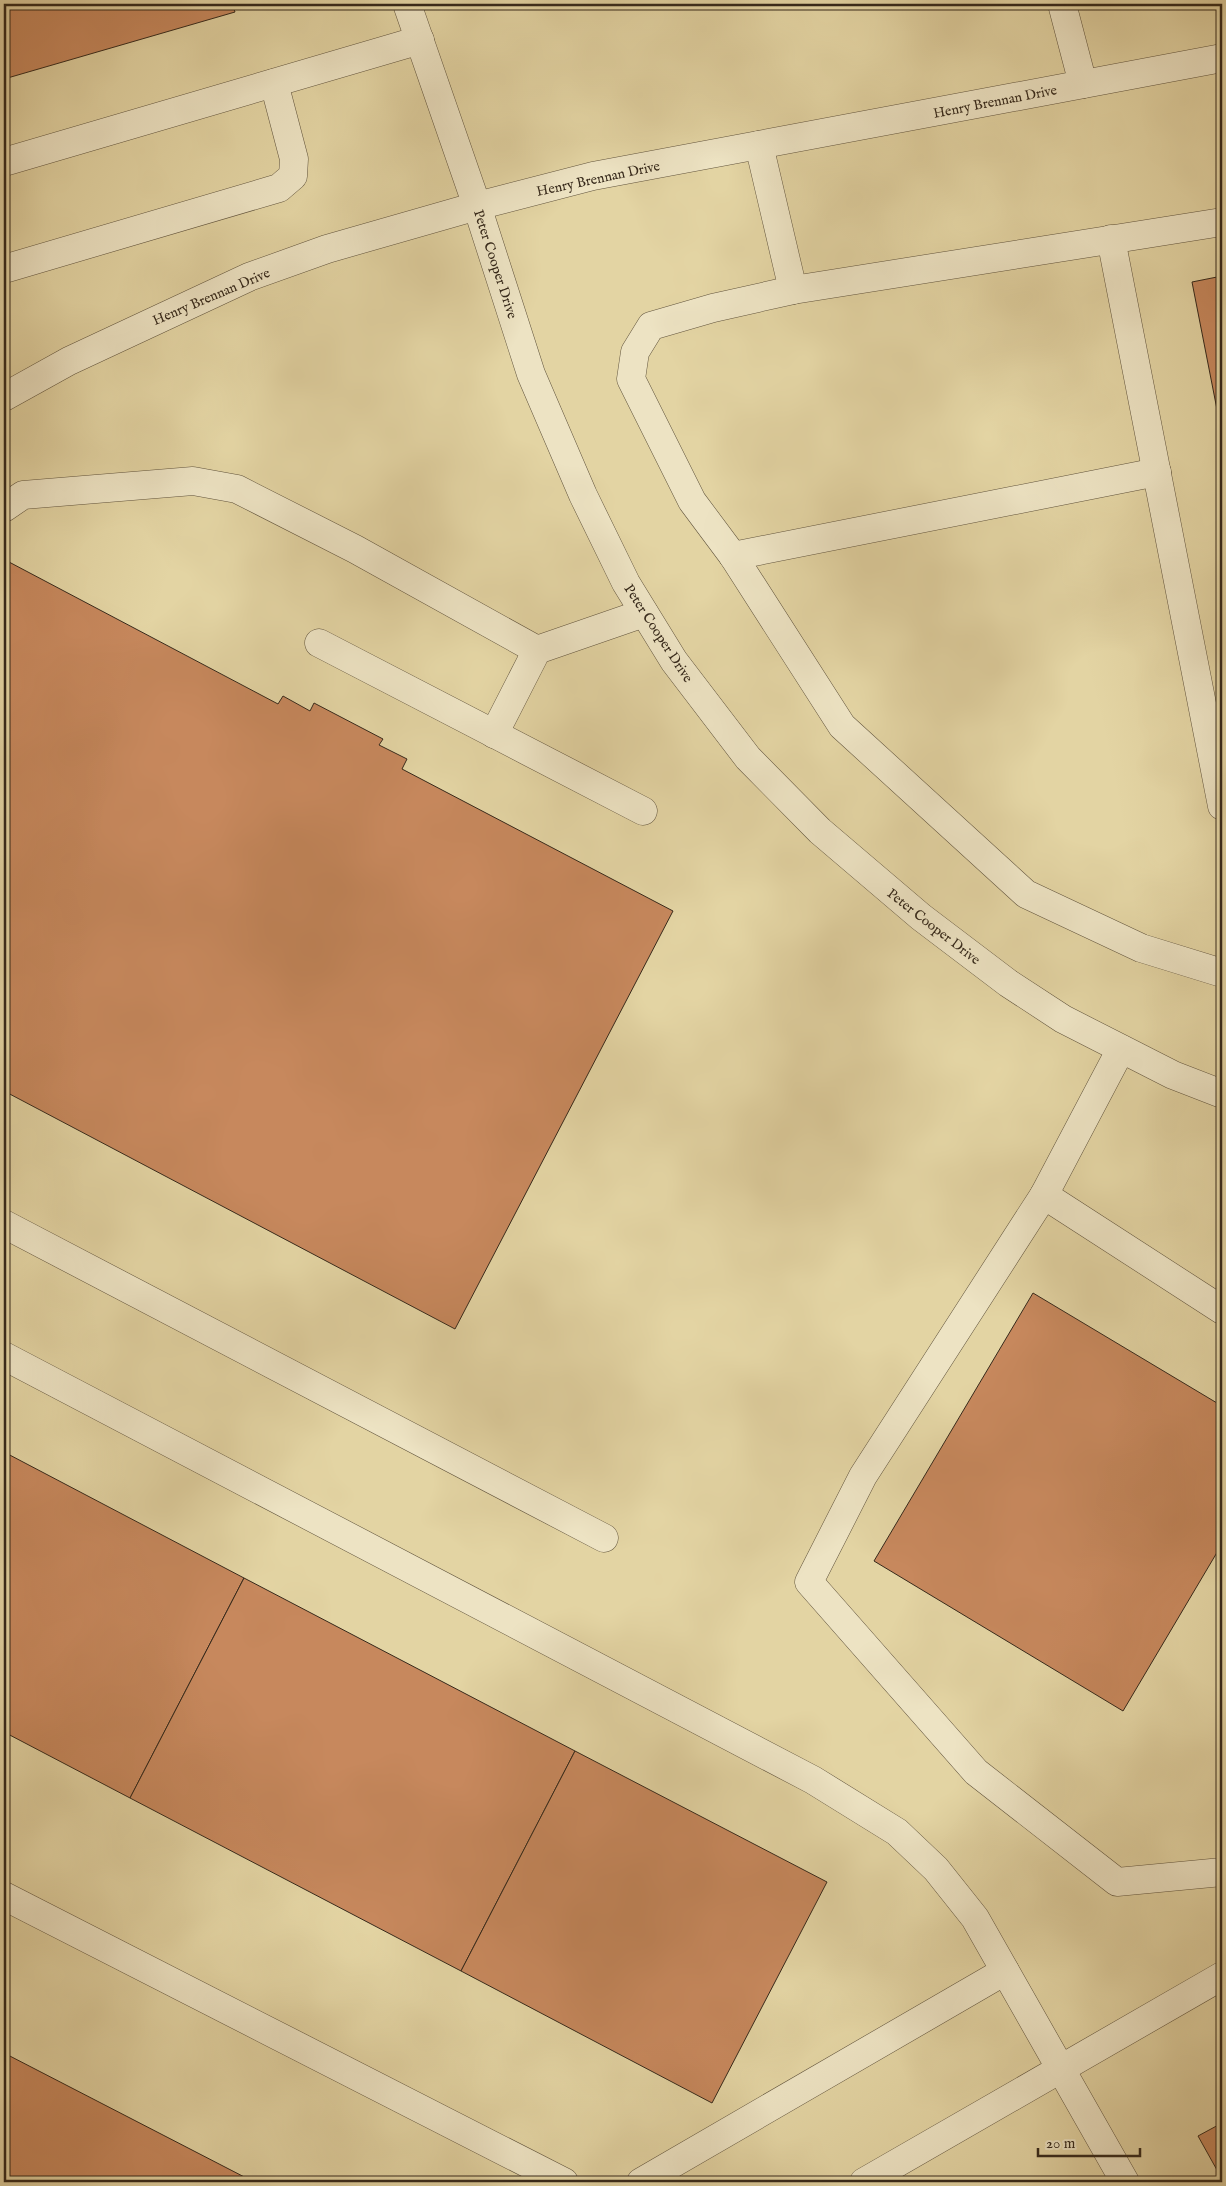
<svg xmlns="http://www.w3.org/2000/svg" width="1226" height="2186" font-family="'IM FELL English',serif">
	<rect width="100%" height="100%" fill="#e3d4a3"/>
	<filter id="stains"><feTurbulence type="fractalNoise" baseFrequency=".004" numOctaves="4"/><feColorMatrix values="0 0 0 0 .2 0 0 0 0 .09 0 0 0 0 .02 0 0 0 .5 -.17"/></filter>
	<radialGradient id="worn" r=".72"><stop offset=".6" stop-color="#630" stop-opacity="0"/><stop offset="1" stop-color="#630" stop-opacity=".3"/></radialGradient>
	<g fill="#c7885d" stroke="#36291b">
		<polygon points="4,4 232,4 235,12 4,79"/>
		<polygon points="1222,276 1222,435 1192,282"/>
		<polygon points="9,562 278,704 283,696 310,711 314,703 383,739 379,745 407,759 402,769 673,911 455,1329 4,1091 4,573"/>
		<polygon points="1033,1293 1222,1406 1222,1544 1123,1711 874,1561"/>
		<polygon points="4,1452 244,1578 130,1798 4,1732"/>
		<polygon points="244,1578 575,1751 461,1971 130,1798"/>
		<polygon points="575,1751 827,1882 712,2103 461,1971"/>
		<polygon points="4,2053 254,2182 4,2182"/>
		<polygon points="1222,2123 1222,2179 1198,2136"/>
	</g>
	<g fill="none" stroke-linecap="round" stroke-linejoin="round">
		<g stroke="#61543d" stroke-width="29">
			<g id="minor">
				<polyline points="407,4 477,206 531,374 583,495 626,583 674,661 748,758 820,831 921,917 1008,983 1063,1019 1173,1075 1222,1094"/>
				<polyline points="1062,4 1083,84"/>
				<polyline points="759,145 793,290 1222,222"/>
				<polyline points="4,162 420,40"/>
				<polyline points="1111,239 1222,806"/>
				<polyline points="4,269 279,188 293,176 294,159 274,83"/>
				<polyline points="793,290 713,308 651,326 635,352 631,379 692,501 733,556 842,726 1026,894 1141,948 1222,973"/>
				<polyline points="4,397 69,361 249,277 327,249 477,206 593,176 1222,58"/>
				<polyline points="4,508 23,495 193,481 237,489 355,549 537,650"/>
				<polyline points="733,556 1157,472"/>
				<polyline points="319,643 643,811"/>
				<polyline points="494,734 537,650 644,613"/>
				<polyline points="1044,1195 1121,1049"/>
				<polyline points="4,1224 604,1538"/>
				<polyline points="1222,1310 1044,1195 863,1476 809,1582 976,1772 1117,1882 1222,1872"/>
				<polyline points="4,1356 813,1780 897,1832 936,1869 975,1918 1125,2182"/>
				<polyline points="4,1896 564,2182"/>
				<polyline points="641,2182 1005,1971"/>
				<polyline points="864,2182 1222,1976"/>
			</g>
		</g>
		<use href="#minor" stroke="#ede3c3" stroke-width="28"/>
	</g>
	<g text-anchor="middle" stroke-width="4.5" stroke-linejoin="round" paint-order="stroke">
		<g font-size="14" fill="#36291b" stroke="#ede3c3">
			<text transform="translate(995 101) rotate(-11)" y="5">Henry Brennan Drive</text>
			<text transform="translate(598 178) rotate(-12)" y="5">Henry Brennan Drive</text>
			<text transform="translate(496 264) rotate(72)" y="5">Peter Cooper Drive</text>
			<text transform="translate(211 296) rotate(-23)" y="5">Henry Brennan Drive</text>
			<text transform="translate(659 633) rotate(57)" y="5">Peter Cooper Drive</text>
			<text transform="translate(934 926) rotate(38)" y="5">Peter Cooper Drive</text>
		</g>
	</g>
	<rect width="1226" height="2186" fill="none" stroke="#e3d4a3" stroke-width="20"/>
	<rect x="5" y="5" width="1216" height="2176" fill="none" stroke="#36291b" stroke-width="2.5"/>
	<rect x="10" y="10" width="1206" height="2166" fill="none" stroke="#36291b"/>
	<path d="M1038 2148v8h102v-8" fill="none" stroke="#36291b" stroke-width="2.5"/>
	<text x="1046" y="2148" font-size="15" fill="#36291b" stroke="#ede3c3" stroke-width="4" paint-order="stroke">20 m</text>
	<rect width="100%" height="100%" filter="url(#stains)"/>
	<rect width="100%" height="100%" fill="url(#worn)"/>
</svg>
